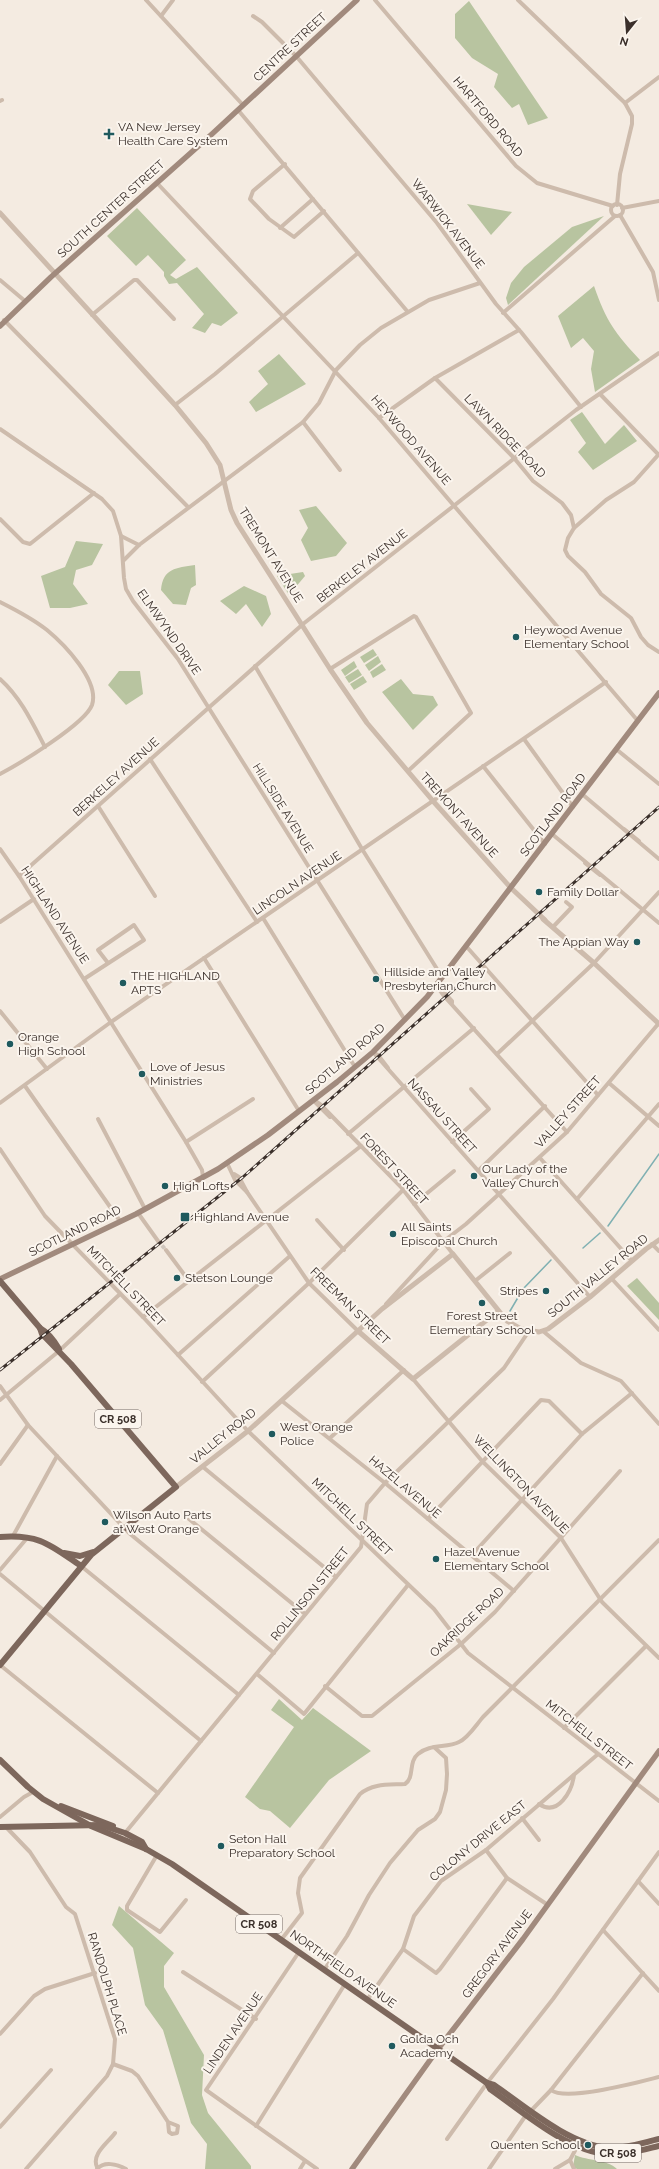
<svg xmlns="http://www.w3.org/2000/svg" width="659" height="2169" font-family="Raleway,sans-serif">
	<rect width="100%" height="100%" fill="#f4ebe1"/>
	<g fill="#b8c4a0">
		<polygon points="469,1 548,118 528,125 519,104 512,108 494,87 498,74 472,58 455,38 455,14"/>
		<polygon points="467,204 512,212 491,235"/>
		<polygon points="137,208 186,260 170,275 176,279 197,267 238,313 221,326 212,323 205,333 192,328 204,314 177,283 169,284 164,276 164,272 148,255 136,266 107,236"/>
		<polygon points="604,216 508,305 506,298 511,283 524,267 572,227"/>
		<path d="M594,286c12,35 21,47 46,74l-45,32 -4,-23 3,-18 -11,-13 -12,10 -13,-32z"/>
		<polygon points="279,354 306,384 256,412 249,402 268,384 258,371"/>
		<polygon points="582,412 605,444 624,425 637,441 593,470 578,452 586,443 570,420"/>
		<polygon points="316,506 347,543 336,556 311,561 301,540 308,528 299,510"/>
		<polygon points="76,541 103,544 92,565 76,570 73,584 88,604 70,608 50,608 41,576 65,567"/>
		<path d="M195,565l1,20 -5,3 -5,17 -13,-1 -12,-14c2,-22 15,-22 34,-25z"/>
		<polygon points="303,572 305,576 289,595 277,576"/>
		<polygon points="244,586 266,596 271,614 262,627 246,604 236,614 220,601"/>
		<polygon points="373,649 377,655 364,663 360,657"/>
		<polygon points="378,656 381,662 369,671 365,665"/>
		<polygon points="354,661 357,667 345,676 341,670"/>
		<polygon points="382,664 386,670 373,678 370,672"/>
		<polygon points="358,669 362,675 349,683 345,677"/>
		<polygon points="119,671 140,671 143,694 126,705 108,685"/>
		<polygon points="363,676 367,682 354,690 350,684"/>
		<polygon points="401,679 413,694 433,696 438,705 413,730 382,692"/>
		<polygon points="637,1278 659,1303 659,1320 627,1286"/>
		<polygon points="279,1699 302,1720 313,1708 371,1751 329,1780 290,1828 270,1811 260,1809 245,1797 294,1727 271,1710"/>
		<polygon points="119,1906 174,1953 164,1966 164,1987 204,2055 202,2095 208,2113 251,2166 251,2169 205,2169 207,2144 191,2123 163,2030 145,2005 133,1948 112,1925"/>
		<path d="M575,2155c13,6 32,4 42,14h-40l-4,-2z"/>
	</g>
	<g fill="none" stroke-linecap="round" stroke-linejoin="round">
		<g stroke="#7fb0b2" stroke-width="1.5">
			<polyline points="608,1226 659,1154"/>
			<polyline points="583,1248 600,1233"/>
			<polyline points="510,1311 523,1289 551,1260"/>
		</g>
		<polyline stroke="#cfc6bd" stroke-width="4" stroke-dasharray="4 2" stroke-linecap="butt" points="158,1241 166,1250"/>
		<g stroke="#cdbbac" stroke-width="4">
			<polyline points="146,0 243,105"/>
			<polyline points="375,0 516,166 537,183 613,206"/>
			<polyline points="518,0 625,103 632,116 632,124 620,174 617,205"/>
			<polyline points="161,16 173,0"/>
			<polyline points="253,16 262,22 296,56 437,223 496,304 521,332 581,407"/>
			<polyline points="0,101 2,100"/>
			<polyline points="625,103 659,77"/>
			<polyline points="238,110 407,311"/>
			<polyline points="285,164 253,191 250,199 269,219 294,237 324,211"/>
			<polyline points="157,183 379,418 638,721"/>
			<circle cx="617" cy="210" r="6"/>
			<polyline points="622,208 659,201"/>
			<polyline points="620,215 653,272 659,300"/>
			<polyline points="280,228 313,199"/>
			<polyline points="0,280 25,301"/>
			<polyline points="503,313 615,216"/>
			<polyline points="92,315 134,280 137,280 174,319"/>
			<polyline points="4,320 188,507"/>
			<polyline points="435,378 514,458 533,481 562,503 571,515 574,528"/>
			<polyline points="600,394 658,454"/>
			<polyline points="175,405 215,374 358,253"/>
			<polyline points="379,418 435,378 519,330"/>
			<polyline points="303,422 340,470"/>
			<polyline points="0,429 102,499 113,511 121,536 124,578 126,589 133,601 178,659 405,1020"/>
			<polyline points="659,454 634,482 606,500 574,528 568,538 565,550 568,556 585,572 601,594 631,618 641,637 648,645 659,652"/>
			<polyline points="0,519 23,542 30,544 94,493"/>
			<polyline points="121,536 139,545"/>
			<polyline points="124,560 139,545 303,422 319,403 336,370 360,345 381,328 429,300 480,283"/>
			<path d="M0,602c16,8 33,17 47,28 17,14 53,51 45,75 -7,19 -73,59 -92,69"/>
			<polyline points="255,666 362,849 442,977"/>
			<polyline points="330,669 414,616 416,617 471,713 408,771"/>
			<path d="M0,679c21,19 32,43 45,68"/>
			<polyline points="524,739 573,807"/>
			<polyline points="616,749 659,784"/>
			<polyline points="150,759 257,922"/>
			<polyline points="483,766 545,844"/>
			<polyline points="582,794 659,859"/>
			<polyline points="98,806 155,896"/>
			<polyline points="624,829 639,841"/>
			<polyline points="552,834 659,923"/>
			<polyline points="0,849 19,876 186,1142 202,1170 203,1177"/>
			<polyline points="585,863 600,875"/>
			<polyline points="19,876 303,624 576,410 659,353"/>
			<polyline points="263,918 355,1067"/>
			<polyline points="0,922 34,899"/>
			<polyline points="553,927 572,907 566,902"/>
			<polyline points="466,946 598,1095"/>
			<polyline points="204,958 299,1111"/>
			<polyline points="84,979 144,940 134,925 98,950 108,963"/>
			<polyline points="436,985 444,996 567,1132"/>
			<polyline points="442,990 452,1001 452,1003"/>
			<polyline points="0,1011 47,1069"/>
			<polyline points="373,1052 590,1297"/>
			<polyline points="374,1053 378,1055 388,1068"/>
			<polyline points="497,1054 594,963 659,892"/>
			<polyline points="609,1083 659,1126"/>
			<polyline points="25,1086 120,1221"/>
			<polyline points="314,1100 321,1105 401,1187 453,1254"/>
			<polyline points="315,1102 330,1117"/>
			<polyline points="0,1103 111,1022 606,682"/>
			<polyline points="98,1119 145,1209"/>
			<polyline points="348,1134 474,1028"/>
			<polyline points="186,1142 253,1099"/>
			<polyline points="452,1142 489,1109 471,1089"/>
			<polyline points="0,1149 45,1216 143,1317 248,1431 434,1609 468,1653 659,1801"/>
			<polyline points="540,1158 632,1261"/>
			<polyline points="227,1163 235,1180 247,1192 309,1283 358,1331"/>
			<polyline points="478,1171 545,1106"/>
			<polyline points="234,1174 239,1177 247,1192"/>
			<polyline points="577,1199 659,1104"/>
			<polyline points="414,1204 454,1171"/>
			<polyline points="138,1213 158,1241"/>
			<polyline points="317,1220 344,1250"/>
			<polyline points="652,1244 659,1251"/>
			<polyline points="166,1250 189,1281"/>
			<polyline points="612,1279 659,1330"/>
			<polyline points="475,1281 510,1253"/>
			<polyline points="386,1304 444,1241 466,1224 567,1132 659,1023"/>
			<polyline points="143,1317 361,1146"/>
			<polyline points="543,1331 581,1363 621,1381 659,1424"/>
			<polyline points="178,1355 290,1256"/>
			<polyline points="413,1379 482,1461 561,1538 602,1602 659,1658"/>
			<polyline points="202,1382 309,1283 403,1190"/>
			<polyline points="0,1386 28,1425 129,1533 274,1653"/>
			<polyline points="0,1400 59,1351 120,1294"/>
			<polyline points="282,1401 385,1483 514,1591"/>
			<polyline points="330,1438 404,1370"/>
			<polyline points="0,1464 28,1425"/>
			<polyline points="203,1467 336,1577"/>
			<polyline points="189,1519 305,1614"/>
			<polyline points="428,1519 541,1400 549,1401 582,1434"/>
			<polyline points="13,1536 57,1456"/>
			<polyline points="471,1556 582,1434 632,1393"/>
			<polyline points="81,1566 239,1695"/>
			<polyline points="0,1570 28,1537"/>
			<polyline points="0,1574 201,1741"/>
			<polyline points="0,1665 158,1793"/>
			<polyline points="257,1674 304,1714 408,1585"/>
			<polyline points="325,1686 362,1716 372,1716 461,1644 495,1612 620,1471"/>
			<polyline points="564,1728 646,1646"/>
			<path d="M539,1804c19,13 33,-13 35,-29"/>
			<polyline points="0,1817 24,1797 33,1792"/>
			<polyline points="522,1818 539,1840"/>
			<polyline points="6,1827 30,1852 66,1907 75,1914 115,2039 113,2064 107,2076 26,2169"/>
			<polyline points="125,1833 361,1547 367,1504 385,1483 504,1368 529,1331"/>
			<polyline points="486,1850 507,1878 548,1905"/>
			<polyline points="157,1855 127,1906 127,1910 160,1932 186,1900"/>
			<polyline points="638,1881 659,1904"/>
			<polyline points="603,1930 659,1991"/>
			<path d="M281,1940l21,-27 -4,-20 2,-15 60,-84c13,-11 29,-9 45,-10 10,-7 3,-22 13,-30 11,-10 29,-6 41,-12 9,-4 17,-17 24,-25l176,-177"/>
			<polyline points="403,1949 436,1973 440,1969 507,1878"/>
			<polyline points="299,1952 206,2090 317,2169"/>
			<polyline points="324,1970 347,1936 369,1895 390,1863 418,1830 435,1819 440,1812 446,1790 447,1774 446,1758 434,1747"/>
			<polyline points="183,1972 256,2019"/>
			<polyline points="367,2000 403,1949 414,1916 441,1881 486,1850 597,1755"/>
			<polyline points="0,2034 34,1996 45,1989 95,1973"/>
			<polyline points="113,2064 132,2071 138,2076 168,2122 169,2132 172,2134 177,2133 178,2126 168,2122"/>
			<path d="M551,2090c15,12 88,-8 108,-13"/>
			<polyline points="256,2126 345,1984"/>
			<polyline points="0,2127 51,2070"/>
			<polyline points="447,2139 487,2083 553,1999 659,1852"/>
			<polyline points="570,2160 574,2169"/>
			<path d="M97,2167c-6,-13 11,-24 18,-34"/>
			<path d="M97,2169c7,-8 20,-5 29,0"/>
			<polyline points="300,2169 305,2161"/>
			<polyline points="489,2169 524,2118 551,2090 643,1973"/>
			<polyline points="555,2169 570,2160 578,2145"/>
		</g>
		<g stroke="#cdbbac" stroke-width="5">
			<polyline points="0,213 175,405 206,443 220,465 231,510 237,523 330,669 367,723 433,801 511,888 545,920"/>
			<polyline points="543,919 594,963 659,1024"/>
			<polyline points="358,1331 413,1379 498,1311"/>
			<polyline points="176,1487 248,1431 382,1309 453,1254 507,1321 521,1329 539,1332 548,1329 590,1297 646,1249 659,1240"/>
		</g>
		<g stroke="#a18a7d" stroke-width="5.5">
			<polyline points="0,326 51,277 212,134 357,0"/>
			<polyline points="0,1279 136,1214 218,1169 268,1135 337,1082 373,1052 427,997 659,693"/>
			<polyline points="352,2169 438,2049 523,1939 659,1751"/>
		</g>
		<g stroke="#7d675c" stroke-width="6">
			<path d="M0,1281l40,47c9,5 14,12 19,21"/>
			<path d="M0,1537c40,-3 50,8 81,29"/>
			<polyline points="64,1553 80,1556 93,1552"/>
			<polyline points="0,1665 91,1555 176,1487 71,1364 42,1334 40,1328"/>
			<path d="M0,1760l28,27 15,12 48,27 55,23 26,15 315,219 7,2c32,22 74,59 114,63 17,1 34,-5 51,-9"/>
			<polyline points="61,1806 113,1826"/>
			<polyline points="0,1827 101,1825 125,1833 142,1842 146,1849"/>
			<path d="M487,2083l3,6c33,23 77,62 117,65 18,1 35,-4 52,-8"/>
		</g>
		<g stroke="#3b302b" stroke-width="3">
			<polyline id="rail" points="0,1370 243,1177 659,807"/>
		</g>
		<use href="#rail" stroke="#fbf5ee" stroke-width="1.5" stroke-dasharray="4.5" stroke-linecap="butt"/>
	</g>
	<g fill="#1f5a5e" stroke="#fbf5ee" stroke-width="1.5">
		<path d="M107 128h4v4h4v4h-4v4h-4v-4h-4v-4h4z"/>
		<circle cx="516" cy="637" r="4"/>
		<circle cx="539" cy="892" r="4"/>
		<circle cx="637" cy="942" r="4"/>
		<circle cx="376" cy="979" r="4"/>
		<circle cx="123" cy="983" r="4"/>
		<circle cx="10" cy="1044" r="4"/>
		<circle cx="142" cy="1074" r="4"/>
		<circle cx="474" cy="1176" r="4"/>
		<circle cx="165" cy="1186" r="4"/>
		<rect x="180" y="1212" width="10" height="10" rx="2"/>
		<circle cx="393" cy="1234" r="4"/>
		<circle cx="177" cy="1278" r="4"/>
		<circle cx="546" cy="1291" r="4"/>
		<circle cx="482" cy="1303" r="4"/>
		<circle cx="272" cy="1434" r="4"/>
		<circle cx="105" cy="1522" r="4"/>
		<circle cx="436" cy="1559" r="4"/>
		<circle cx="221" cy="1846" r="4"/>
		<circle cx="392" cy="2046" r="4"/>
		<circle cx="588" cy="2145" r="4"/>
	</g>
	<g text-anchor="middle" stroke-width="4" stroke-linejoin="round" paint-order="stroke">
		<g fill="#fbf5ee" stroke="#756b66" stroke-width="1">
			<rect x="95" y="1410" width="46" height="18" rx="3"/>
			<rect x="236" y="1915" width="46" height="18" rx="3"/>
			<rect x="595" y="2144" width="46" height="18" rx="3"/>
		</g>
		<g font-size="11" font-weight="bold" fill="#3b302b">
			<text x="118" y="1423">CR 508</text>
			<text x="259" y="1928">CR 508</text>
			<text x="618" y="2157">CR 508</text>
		</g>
		<g font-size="12" fill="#3b302b" stroke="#fbf5ee">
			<text transform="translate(290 47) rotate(-43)" y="4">CENTRE STREET</text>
			<text transform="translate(488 117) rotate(50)" y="4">HARTFORD ROAD</text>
			<text transform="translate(111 209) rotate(-42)" y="4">SOUTH CENTER STREET</text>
			<text transform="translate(448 224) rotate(52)" y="4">WARWICK AVENUE</text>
			<text transform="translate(505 436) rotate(46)" y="4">LAWN RIDGE ROAD</text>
			<text transform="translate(411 440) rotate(49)" y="4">HEYWOOD AVENUE</text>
			<text transform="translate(271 555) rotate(58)" y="4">TREMONT AVENUE</text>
			<text transform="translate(362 566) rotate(-38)" y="4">BERKELEY AVENUE</text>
			<text transform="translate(169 632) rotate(55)" y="4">ELMWYND DRIVE</text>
			<text transform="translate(116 777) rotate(-42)" y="4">BERKELEY AVENUE</text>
			<text transform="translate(283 808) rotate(58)" y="4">HILLSIDE AVENUE</text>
			<text transform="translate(459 815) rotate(48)" y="4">TREMONT AVENUE</text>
			<text transform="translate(553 815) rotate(-53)" y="4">SCOTLAND ROAD</text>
			<text transform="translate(297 883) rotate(-34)" y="4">LINCOLN AVENUE</text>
			<text transform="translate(55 915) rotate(57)" y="4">HIGHLAND AVENUE</text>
			<text transform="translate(345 1059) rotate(-41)" y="4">SCOTLAND ROAD</text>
			<text transform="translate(568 1112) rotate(-48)" y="4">VALLEY STREET</text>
			<text transform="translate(442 1116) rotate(48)" y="4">NASSAU STREET</text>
			<text transform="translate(394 1169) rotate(47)" y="4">FOREST STREET</text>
			<text transform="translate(75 1231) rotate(-26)" y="4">SCOTLAND ROAD</text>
			<text transform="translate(598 1276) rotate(-39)" y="4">SOUTH VALLEY ROAD</text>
			<text transform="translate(126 1286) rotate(46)" y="4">MITCHELL STREET</text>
			<text transform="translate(350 1306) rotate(44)" y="4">FREEMAN STREET</text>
			<text transform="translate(223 1436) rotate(-39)" y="4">VALLEY ROAD</text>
			<text transform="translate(521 1484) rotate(46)" y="4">WELLINGTON AVENUE</text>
			<text transform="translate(405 1487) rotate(40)" y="4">HAZEL AVENUE</text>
			<text transform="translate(352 1517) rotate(44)" y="4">MITCHELL STREET</text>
			<text transform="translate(310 1594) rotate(-51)" y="4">ROLLINSON STREET</text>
			<text transform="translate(467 1622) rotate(-43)" y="4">OAKRIDGE ROAD</text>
			<text transform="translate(589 1735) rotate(38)" y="4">MITCHELL STREET</text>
			<text transform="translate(478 1841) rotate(-39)" y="4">COLONY DRIVE EAST</text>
			<text transform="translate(497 1954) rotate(-53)" y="4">GREGORY AVENUE</text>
			<text transform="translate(343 1969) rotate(35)" y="4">NORTHFIELD AVENUE</text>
			<text transform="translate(107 1984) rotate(73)" y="4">RANDOLPH PLACE</text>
			<text transform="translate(233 2033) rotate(-56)" y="4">LINDEN AVENUE</text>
		</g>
		<g font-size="12" fill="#3b302b" stroke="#fbf5ee" text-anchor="start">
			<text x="118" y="131">VA New Jersey<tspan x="118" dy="14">Health Care System</tspan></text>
			<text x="524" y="634">Heywood Avenue<tspan x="524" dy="14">Elementary School</tspan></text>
			<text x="547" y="896">Family Dollar</text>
			<text x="629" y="946" text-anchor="end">The Appian Way</text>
			<text x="384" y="976">Hillside and Valley<tspan x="384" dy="14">Presbyterian Church</tspan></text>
			<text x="131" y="980">THE HIGHLAND<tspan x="131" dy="14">APTS</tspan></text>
			<text x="18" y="1041">Orange<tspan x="18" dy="14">High School</tspan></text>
			<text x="150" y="1071">Love of Jesus<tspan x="150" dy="14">Ministries</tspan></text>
			<text x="482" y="1173">Our Lady of the<tspan x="482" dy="14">Valley Church</tspan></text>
			<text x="173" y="1190">High Lofts</text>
			<text x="194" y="1221">Highland Avenue</text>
			<text x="401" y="1231">All Saints<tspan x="401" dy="14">Episcopal Church</tspan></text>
			<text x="185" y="1282">Stetson Lounge</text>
			<text x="538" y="1295" text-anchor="end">Stripes</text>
			<text x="482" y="1320" text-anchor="middle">Forest Street<tspan x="482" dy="14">Elementary School</tspan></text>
			<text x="280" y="1431">West Orange<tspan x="280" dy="14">Police</tspan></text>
			<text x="113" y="1519">Wilson Auto Parts<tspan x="113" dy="14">at West Orange</tspan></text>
			<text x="444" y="1556">Hazel Avenue<tspan x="444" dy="14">Elementary School</tspan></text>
			<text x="229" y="1843">Seton Hall<tspan x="229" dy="14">Preparatory School</tspan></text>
			<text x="400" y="2043">Golda Och<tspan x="400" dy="14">Academy</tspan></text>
			<text x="580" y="2149" text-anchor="end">Quenten School</text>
		</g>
	</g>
	<g transform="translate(627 32) rotate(197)" stroke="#fbf5ee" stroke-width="3" paint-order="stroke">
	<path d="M0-3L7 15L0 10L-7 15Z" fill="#3b302b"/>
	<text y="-6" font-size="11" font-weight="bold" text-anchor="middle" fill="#3b302b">N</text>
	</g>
</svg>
